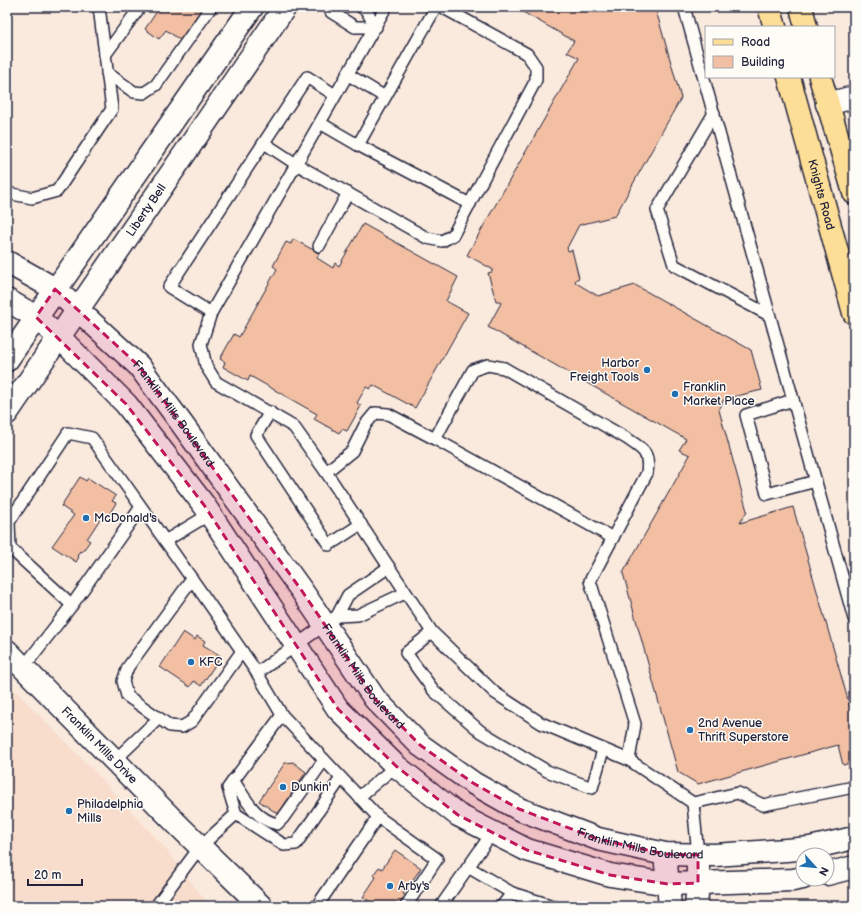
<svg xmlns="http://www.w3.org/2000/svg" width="861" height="913" font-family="'Balsamiq Sans',sans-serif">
	<rect width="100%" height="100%" fill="#faeade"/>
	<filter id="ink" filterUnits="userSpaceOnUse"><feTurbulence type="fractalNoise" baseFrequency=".025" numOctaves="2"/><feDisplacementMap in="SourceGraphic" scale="8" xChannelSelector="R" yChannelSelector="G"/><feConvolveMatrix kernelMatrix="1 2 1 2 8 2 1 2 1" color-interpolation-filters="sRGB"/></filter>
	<g filter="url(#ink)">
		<polygon fill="#f8ddcc" points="7,682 97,774 165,848 210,906 7,906"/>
		<g fill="#f2bfa3" stroke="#22223b">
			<polygon points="160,7 203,7 180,40 166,30 159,39 145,29"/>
			<polygon points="514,7 655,7 681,98 615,216 579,225 567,248 568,251 572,250 579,278 575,280 576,283 598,296 635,285 751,350 762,390 724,399 719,410 747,511 740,523 793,507 854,721 854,762 843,765 838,745 698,784 678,772 623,573 690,455 679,450 686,439 488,327 501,303 500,301 496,301 488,273 492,272 492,269 467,255 579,58 567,52 574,41"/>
			<polygon points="363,224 458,277 446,301 468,313 415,408 373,385 370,389 366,387 357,403 361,406 347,431 342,429 339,433 314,419 317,414 250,376 248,381 223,367 225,362 220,359 234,334 239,337 277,269 273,266 286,242 291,244 293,239 319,253 317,258 333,268 335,263 339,266"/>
			<polygon points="80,477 86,481 88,478 116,496 112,501 116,503 110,513 112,514 108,520 102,516 87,539 90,541 82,552 80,551 77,555 79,557 76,562 52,546 74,515 61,506"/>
			<polygon points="183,632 195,640 197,636 205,641 203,645 221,656 201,686 194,681 190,687 160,667"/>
			<polygon points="293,762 306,772 278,814 259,801 285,763"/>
			<polygon points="395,850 421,868 403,894 406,896 399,904 397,902 395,906 376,906 363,897 376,877 373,875 379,867 382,869"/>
		</g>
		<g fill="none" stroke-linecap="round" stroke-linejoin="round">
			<g stroke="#22223b" stroke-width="14">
				<g id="service">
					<polyline points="329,7 331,12 355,27 376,27 366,10 361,7"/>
					<polyline points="386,7 211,313 201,344 206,366 216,382 294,427 326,472 432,632 495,693 541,723 629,760 693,803 738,793 763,805 854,787"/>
					<polyline points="436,7 358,145 470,204"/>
					<polyline points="684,7 854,619"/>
					<polyline points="105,55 140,7"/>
					<polyline points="107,73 134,92 144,93 156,85 211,7"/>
					<polyline points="347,74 385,97"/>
					<polyline points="714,113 657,210 674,265 769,315"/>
					<polyline points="320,123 358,145"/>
					<polyline points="264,143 296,164 427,238 442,241 453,235 536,80 536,67 527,54 442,7"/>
					<polyline points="7,193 32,198 57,191 112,109 99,7"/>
					<polyline points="319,246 348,193"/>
					<polyline points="211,313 169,287 307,77 335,95"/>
					<polyline points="793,400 746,415 767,494 816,481"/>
					<polyline points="270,412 256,435 329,545 361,524"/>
					<polyline points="435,439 613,538"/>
					<path d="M326,472l26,-21 13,-26 10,-12 13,1 47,25 38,-69 15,-5 16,3 122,70c16,11 24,13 21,35l-57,108 45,143 -6,36"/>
					<path d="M141,507l-69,98 -62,-57 -1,-26 59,-89 24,5c56,78 111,156 165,235"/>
					<polyline points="165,541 210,514"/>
					<polyline points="192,579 128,667 123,681 127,696 170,726 182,727 192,721 242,651"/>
					<polyline points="337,616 348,595 389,567"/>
					<polyline points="432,632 406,653 434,691 480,731 547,771 592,788 603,750"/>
					<polyline points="23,668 72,605"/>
					<polyline points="282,715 257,673 337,616 358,615 405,593"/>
					<polyline points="115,760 159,718"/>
					<polyline points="341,778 296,844 284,845 236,814 228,788 282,715 378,817 437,859 406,906"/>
					<path d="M233,780c12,18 22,39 44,44l6,-6 41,-58"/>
					<polyline points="359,797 396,766"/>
					<polyline points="693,803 698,855"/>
					<polyline points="468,867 512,893 553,906"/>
					<polyline points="156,906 200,847 236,814"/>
					<polyline points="317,906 378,817"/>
					<polyline points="441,906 492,833"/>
					<polyline points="502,906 512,893"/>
				</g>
			</g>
			<g stroke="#22223b" stroke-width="25">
				<g id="minor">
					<polyline points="827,104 854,97"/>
					<polyline points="7,360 252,7"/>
					<path id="s1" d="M7,413l278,-406"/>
					<path id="s2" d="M7,651l170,173 84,82"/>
					<polyline points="665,854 670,906"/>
					<polyline points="696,906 698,883 698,855"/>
				</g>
			</g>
			<g stroke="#22223b" stroke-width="25">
				<g id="tertiary">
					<path id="s3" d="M7,262l48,27 84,77 43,58 120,167 73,108 45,46 53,38 46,26 79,30 67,15 50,1 71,-5 24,-2 44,-10"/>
					<polyline points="7,300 36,317 67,345 126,404 204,505 338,709 396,766 458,815 527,850 610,875 668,884 793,880 803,878"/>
					<polyline points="827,874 854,867"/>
				</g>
			</g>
			<g stroke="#22223b" stroke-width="25">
				<g id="primary">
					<polyline points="769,7 775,27"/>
					<polyline points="801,7 806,27"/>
					<path id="s4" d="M789,77l65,236"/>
					<polyline points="820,77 854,193"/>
				</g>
			</g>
			<use href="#service" stroke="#fdfcf7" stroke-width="11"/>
			<use href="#minor" stroke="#fdfcf7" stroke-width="22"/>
			<use href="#tertiary" stroke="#fdfcf7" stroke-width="22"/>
			<use href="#primary" stroke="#fdde96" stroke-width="22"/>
		</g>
	</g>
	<path fill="#c2185b" fill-opacity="0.2" stroke="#c2185b" stroke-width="3" stroke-dasharray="8 5" stroke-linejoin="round" d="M55,289l84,77 163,225 73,108 45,46 53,38 46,26 79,30 67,15 33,1v28l-30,1 -58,-9 -83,-25 -69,-35 -62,-49 -58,-57 -134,-204 -78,-101 -90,-87z"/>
	<g fill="#1f6fb2" stroke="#fdfcf7" stroke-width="1.5">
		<circle cx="647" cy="370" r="4"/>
		<circle cx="675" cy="394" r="4"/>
		<circle cx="86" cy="518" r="4"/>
		<circle cx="191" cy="662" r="4"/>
		<circle cx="690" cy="730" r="4"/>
		<circle cx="283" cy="787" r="4"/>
		<circle cx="69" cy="811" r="4"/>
		<circle cx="390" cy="886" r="4"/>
	</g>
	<g text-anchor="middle" stroke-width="3" stroke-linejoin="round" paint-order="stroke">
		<g font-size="12" fill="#22223b" stroke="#fdfcf7">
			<text dy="4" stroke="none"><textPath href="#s4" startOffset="122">Knights Road</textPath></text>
			<text dy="4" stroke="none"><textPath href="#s1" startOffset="246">Liberty Bell</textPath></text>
			<text dy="4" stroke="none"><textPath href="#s3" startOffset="228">Franklin Mills Boulevard</textPath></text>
			<text dy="4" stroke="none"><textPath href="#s3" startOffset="552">Franklin Mills Boulevard</textPath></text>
			<text dy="4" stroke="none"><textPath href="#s2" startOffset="132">Franklin Mills Drive</textPath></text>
			<text dy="4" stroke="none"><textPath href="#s3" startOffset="887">Franklin Mills Boulevard</textPath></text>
		</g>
		<g font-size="12" fill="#22223b" stroke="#fdfcf7" text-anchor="start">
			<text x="639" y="367" text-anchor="end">Harbor<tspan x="639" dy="14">Freight Tools</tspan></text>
			<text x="683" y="391">Franklin<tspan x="683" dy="14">Market Place</tspan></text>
			<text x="94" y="522">McDonald's</text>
			<text x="199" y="666">KFC</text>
			<text x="698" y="727">2nd Avenue<tspan x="698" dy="14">Thrift Superstore</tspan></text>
			<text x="291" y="791">Dunkin'</text>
			<text x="77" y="808">Philadelphia<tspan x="77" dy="14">Mills</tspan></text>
			<text x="398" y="890">Arby's</text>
		</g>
	</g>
	<rect width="861" height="913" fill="none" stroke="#fdfcf7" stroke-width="24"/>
	<rect x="12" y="12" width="837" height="889" fill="none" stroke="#22223b" stroke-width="1.5" filter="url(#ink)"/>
	<rect x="705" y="26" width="130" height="52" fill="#fdfcf7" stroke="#a5a5ac"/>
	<rect x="713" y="39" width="20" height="6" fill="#fdde96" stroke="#a5a5ac"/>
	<text x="741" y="46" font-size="12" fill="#22223b">Road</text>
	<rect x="713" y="56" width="20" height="12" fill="#f2bfa3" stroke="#a5a5ac"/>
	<text x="741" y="66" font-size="12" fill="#22223b">Building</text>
	<g transform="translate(815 867) rotate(117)"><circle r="19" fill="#fdfcf7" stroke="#a5a5ac"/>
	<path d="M0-3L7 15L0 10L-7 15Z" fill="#1f6fb2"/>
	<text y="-6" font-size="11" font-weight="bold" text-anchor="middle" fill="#22223b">N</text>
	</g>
	<path d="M28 879v6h54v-6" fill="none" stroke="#22223b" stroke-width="2"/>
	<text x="34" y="879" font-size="12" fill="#22223b" stroke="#fdfcf7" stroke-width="3" paint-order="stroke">20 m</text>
</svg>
